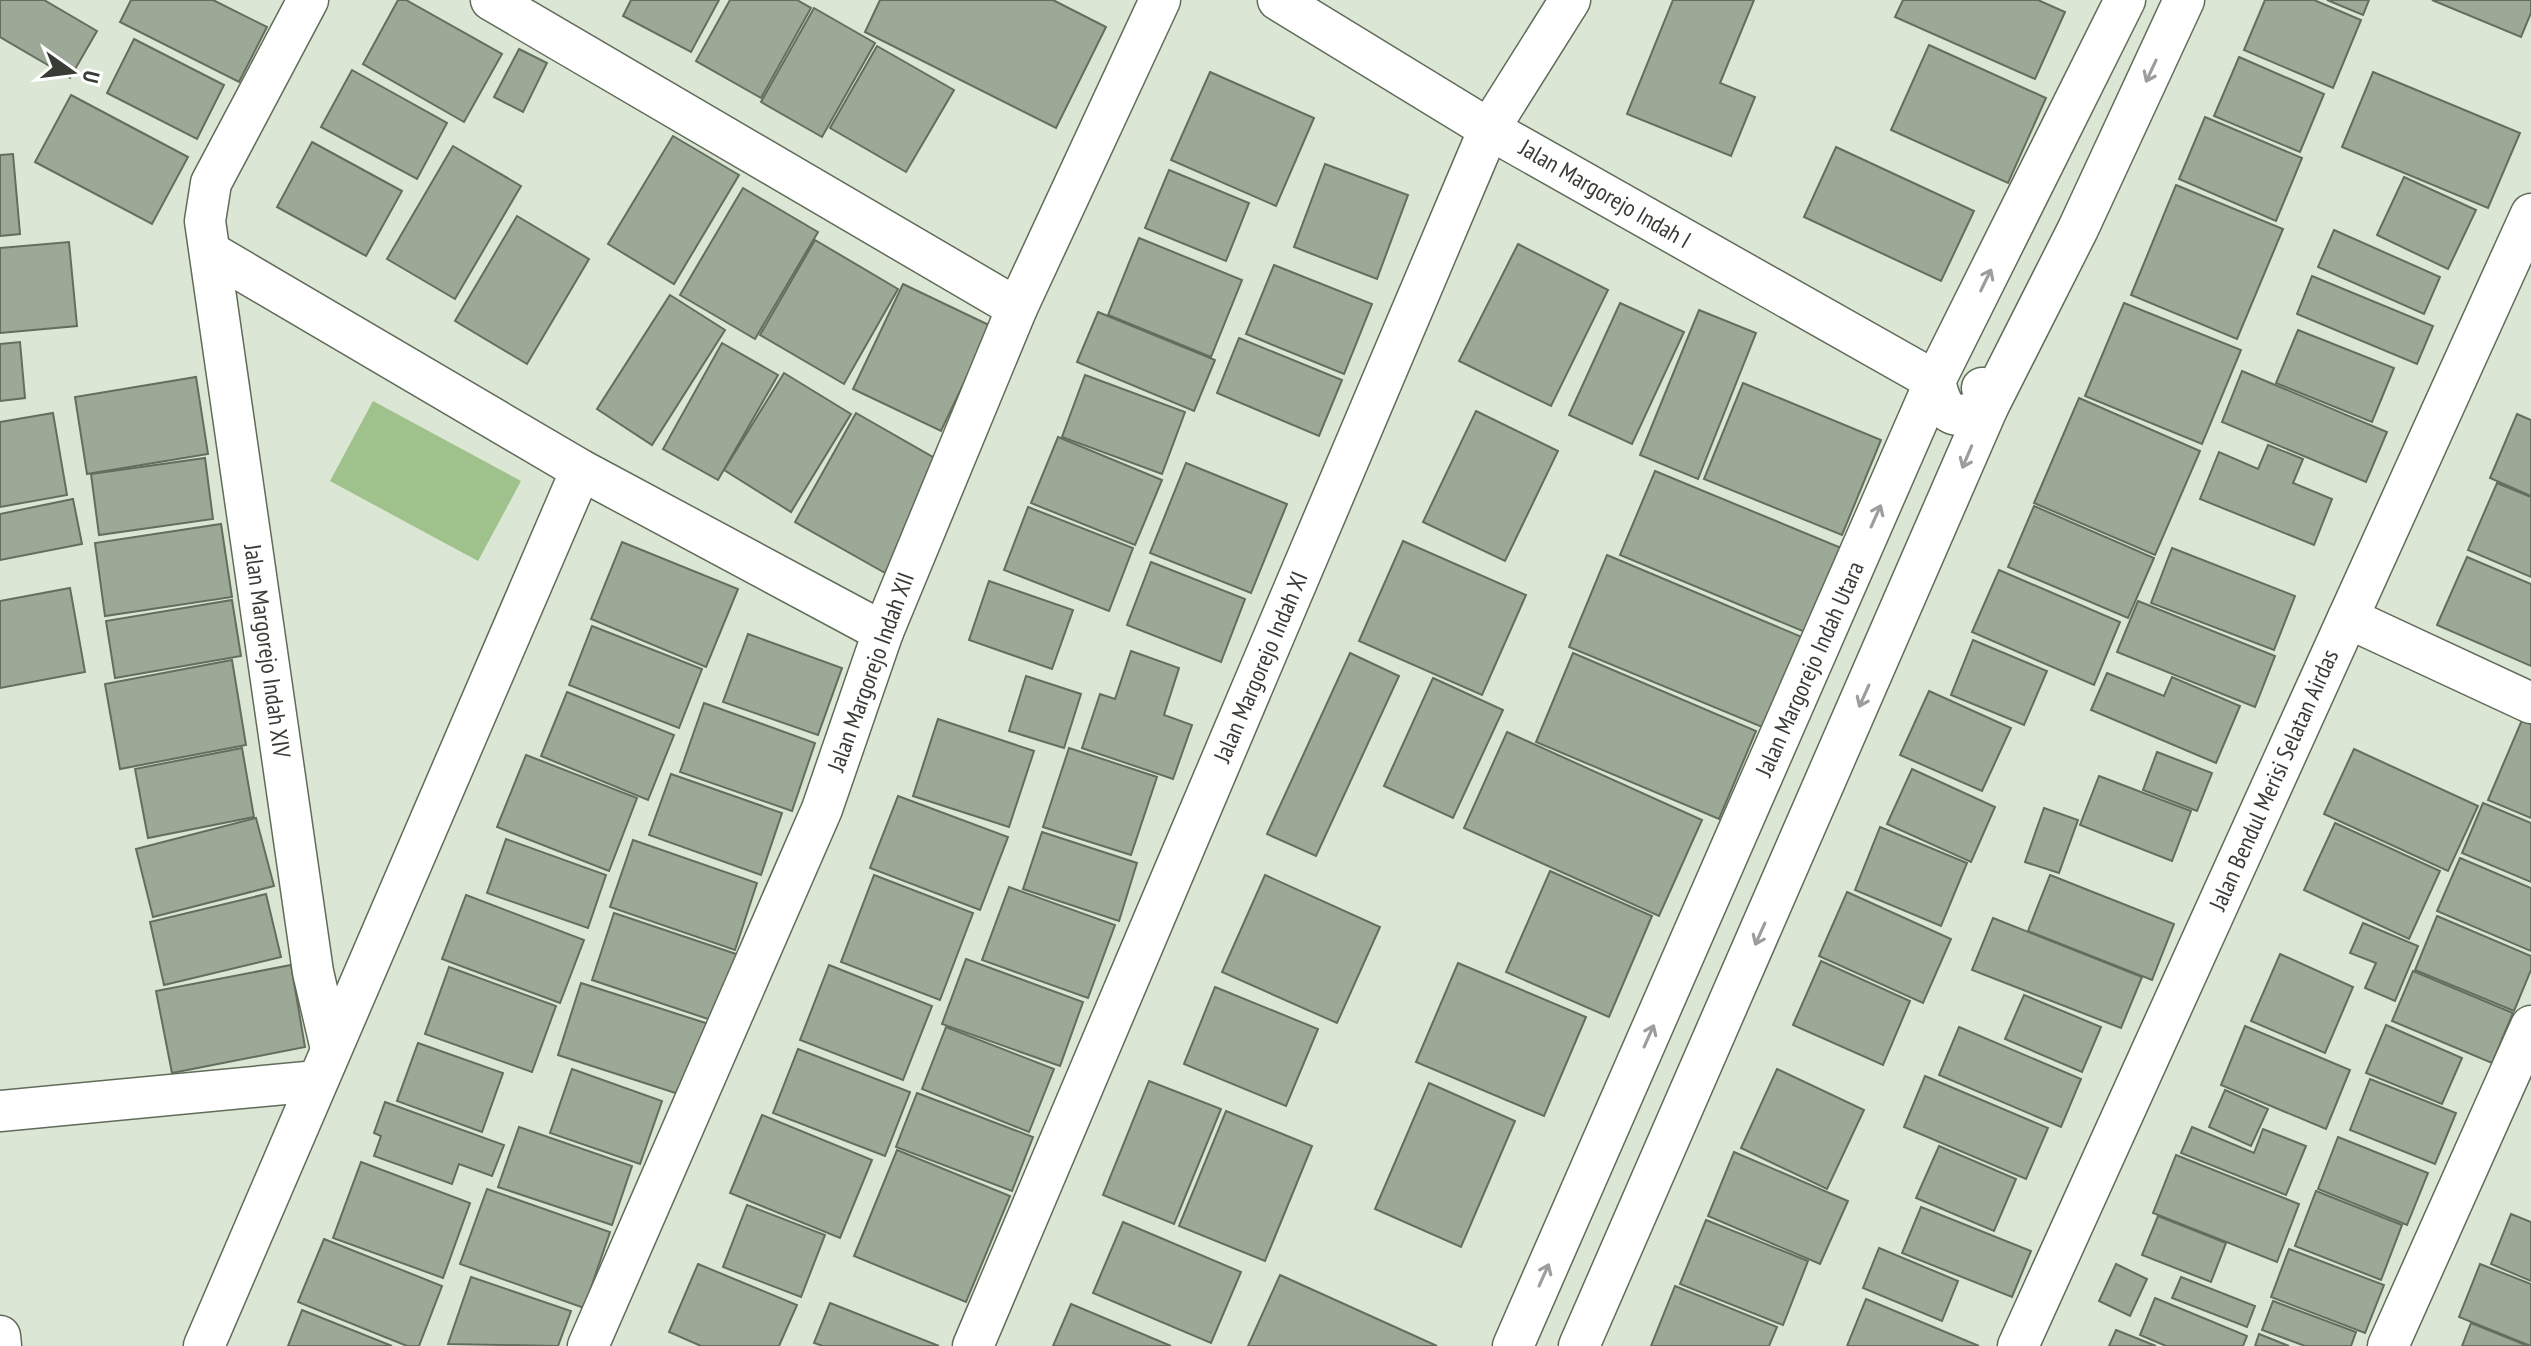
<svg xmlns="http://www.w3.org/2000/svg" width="2531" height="1346" font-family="'PT Sans Narrow',sans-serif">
	<rect width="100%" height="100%" fill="#dbe7d4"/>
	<polygon fill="#9fc18b" points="373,401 521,481 478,561 330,481"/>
	<g fill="#9da997" stroke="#646e5e" stroke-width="2">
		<polygon points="0,0 44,0 97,31 70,78 0,37"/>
		<polygon points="131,0 213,0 267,27 239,82 120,22"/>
		<polygon points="398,0 406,0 502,54 464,122 363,64"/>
		<polygon points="631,0 719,0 691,52 623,16"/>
		<polygon points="730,0 797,0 811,8 761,98 696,61"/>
		<polygon points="880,0 1053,0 1106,27 1056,128 865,32"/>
		<polygon points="1673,0 1754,0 1720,83 1755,97 1731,156 1627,114"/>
		<polygon points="1903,0 2038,0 2065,12 2035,79 1895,17"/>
		<polygon points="2265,0 2314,0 2361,20 2333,88 2244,50"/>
		<polygon points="2327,0 2369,0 2363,15"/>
		<polygon points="2432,0 2531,0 2531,13 2521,37"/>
		<polygon points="814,8 875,43 822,137 761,102"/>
		<polygon points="134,39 224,85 197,139 107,93"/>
		<polygon points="1929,45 2046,98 2008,183 1891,130"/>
		<polygon points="877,46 954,90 906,172 830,128"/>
		<polygon points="519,49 547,63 523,112 494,97"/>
		<polygon points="2239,57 2324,94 2300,152 2214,116"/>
		<polygon points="352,70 447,123 417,179 321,127"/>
		<polygon points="1210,72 1314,118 1276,206 1171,160"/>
		<polygon points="2373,72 2520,133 2488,208 2342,147"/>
		<polygon points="71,95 188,157 152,224 35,162"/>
		<polygon points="2205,117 2302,158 2276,221 2179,179"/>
		<polygon points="673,136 739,175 674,284 608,244"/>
		<polygon points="312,142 402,191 366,256 277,207"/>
		<polygon points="453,146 521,186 455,299 387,259"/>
		<polygon points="1836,147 1974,211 1941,281 1804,217"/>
		<polygon points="13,154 20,234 0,236 0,155"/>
		<polygon points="1325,164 1408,195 1377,279 1294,247"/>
		<polygon points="1169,170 1249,203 1226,261 1145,228"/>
		<polygon points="2404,177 2476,210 2448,269 2377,235"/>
		<polygon points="2176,185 2283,229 2237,339 2131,295"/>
		<polygon points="743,188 818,232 755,339 680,295"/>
		<polygon points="517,216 589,259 527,364 455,321"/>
		<polygon points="2334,230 2440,277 2424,314 2318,267"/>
		<polygon points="1139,238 1242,280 1211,357 1108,315"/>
		<polygon points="815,240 898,289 844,384 760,335"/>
		<polygon points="69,242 77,326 0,333 0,248"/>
		<polygon points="1518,244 1608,290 1551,406 1459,361"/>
		<polygon points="1274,265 1372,304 1344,374 1246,334"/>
		<polygon points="2312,276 2433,326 2417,364 2297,314"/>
		<polygon points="903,284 991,326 941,431 853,389"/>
		<polygon points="670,295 725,330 652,445 597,409"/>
		<polygon points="1620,303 1684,332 1632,444 1569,415"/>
		<polygon points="2124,303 2241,350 2202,444 2085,396"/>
		<polygon points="1699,310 1756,333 1698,479 1640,455"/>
		<polygon points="1098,312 1215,360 1194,411 1077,362"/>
		<polygon points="2298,330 2394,368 2372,422 2276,383"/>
		<polygon points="1239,338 1342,380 1319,436 1217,393"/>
		<polygon points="20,342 25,398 0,401 0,344"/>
		<polygon points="722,343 778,375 718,480 663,449"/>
		<polygon points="2242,371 2387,432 2366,482 2222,422"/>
		<polygon points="784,373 851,414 791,512 724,470"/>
		<polygon points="1085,375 1185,412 1162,474 1062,437"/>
		<polygon points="196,377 208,454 87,474 75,397"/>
		<polygon points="1743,383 1881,440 1842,535 1704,479"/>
		<polygon points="2079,398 2200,451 2155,555 2034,503"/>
		<polygon points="1476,411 1558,451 1505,561 1423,522"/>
		<polygon points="53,413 67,495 0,507 0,422"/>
		<polygon points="856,413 945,464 885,573 795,522"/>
		<polygon points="2517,414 2531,420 2531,496 2490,478"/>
		<polygon points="1058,437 1162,480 1135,545 1031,503"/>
		<polygon points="2268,445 2303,459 2293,483 2332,499 2314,545 2200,499 2219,452 2258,469"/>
		<polygon points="205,458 213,519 99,535 91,474"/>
		<polygon points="1186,463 1287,504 1251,593 1150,553"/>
		<polygon points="1655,471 1851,552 1817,637 1620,555"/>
		<polygon points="2497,483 2531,497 2531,577 2468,550"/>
		<polygon points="73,499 82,544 0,560 0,514"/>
		<polygon points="2034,506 2154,558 2128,618 2008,567"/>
		<polygon points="1028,507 1133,548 1109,611 1004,570"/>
		<polygon points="221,524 232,597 105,616 95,543"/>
		<polygon points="1403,541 1526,595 1482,695 1359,641"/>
		<polygon points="622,542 738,589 706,667 591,619"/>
		<polygon points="2172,548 2295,596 2274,650 2151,603"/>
		<polygon points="1607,555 1816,643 1779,734 1569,647"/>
		<polygon points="2467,557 2531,584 2531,666 2437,625"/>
		<polygon points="1151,562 1245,599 1221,662 1127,625"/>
		<polygon points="1999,570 2120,622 2094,685 1972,632"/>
		<polygon points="989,581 1073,610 1052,669 969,640"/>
		<polygon points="70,588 85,672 0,688 0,601"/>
		<polygon points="232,600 241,656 115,678 106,621"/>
		<polygon points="2138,601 2275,656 2255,707 2117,652"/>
		<polygon points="592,626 702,669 679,728 569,685"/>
		<polygon points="748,634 842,668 818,735 723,702"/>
		<polygon points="1973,640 2047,671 2024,725 1951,695"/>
		<polygon points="1131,651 1179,668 1164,715 1192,725 1173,779 1082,748 1100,694 1115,699"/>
		<polygon points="1350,653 1399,676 1316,856 1267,834"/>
		<polygon points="1573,653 1756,731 1719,819 1536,742"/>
		<polygon points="232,660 246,745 120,769 105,684"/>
		<polygon points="2107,673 2164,696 2172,677 2240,706 2216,763 2091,710"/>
		<polygon points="1026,676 1081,694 1064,748 1009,731"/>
		<polygon points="1433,678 1503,710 1453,818 1384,786"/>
		<polygon points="1929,691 2011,728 1982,791 1900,755"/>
		<polygon points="567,692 674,735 648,800 541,756"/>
		<polygon points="704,703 815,743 792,811 680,772"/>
		<polygon points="938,719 1034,751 1009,827 913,796"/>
		<polygon points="2522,720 2531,724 2531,818 2488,800"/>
		<polygon points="1507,732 1702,820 1659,916 1464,828"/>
		<polygon points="242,748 254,817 148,838 135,769"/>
		<polygon points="1069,748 1157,777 1131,855 1043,827"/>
		<polygon points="2354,749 2478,806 2448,871 2324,814"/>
		<polygon points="2157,752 2212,773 2197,811 2143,790"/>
		<polygon points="526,755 637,798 609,871 497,827"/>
		<polygon points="1912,769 1995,807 1971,862 1887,824"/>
		<polygon points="671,774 782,813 761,875 649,835"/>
		<polygon points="2099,776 2191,811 2172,861 2080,825"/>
		<polygon points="898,796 1008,837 980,910 870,868"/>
		<polygon points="2483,803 2531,823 2531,882 2462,853"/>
		<polygon points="2044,808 2078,820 2059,873 2025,862"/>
		<polygon points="256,818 274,886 153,917 136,849"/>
		<polygon points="2335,823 2440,871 2409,939 2304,890"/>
		<polygon points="1880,827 1967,863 1941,926 1855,890"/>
		<polygon points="1042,832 1137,863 1119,921 1023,889"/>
		<polygon points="506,839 606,875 588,928 487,893"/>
		<polygon points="633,840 757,883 735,950 610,907"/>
		<polygon points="2460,858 2531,888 2531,951 2437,911"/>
		<polygon points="1550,871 1652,916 1609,1017 1506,972"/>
		<polygon points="874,875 973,913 940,1000 841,962"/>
		<polygon points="1265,875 1380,927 1337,1023 1222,972"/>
		<polygon points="2050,875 2174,924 2152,980 2028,931"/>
		<polygon points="1009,887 1115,925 1088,998 982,960"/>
		<polygon points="1847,892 1951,939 1923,1003 1819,956"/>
		<polygon points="266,894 281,957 164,985 150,922"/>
		<polygon points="466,895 584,940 560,1003 442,959"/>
		<polygon points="614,913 739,955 717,1022 592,980"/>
		<polygon points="2437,916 2531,956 2531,970 2514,1011 2415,970"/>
		<polygon points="1993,918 2142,977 2121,1028 1972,970"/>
		<polygon points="2363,923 2418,946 2395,1001 2365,988 2376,963 2350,953"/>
		<polygon points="2280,954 2353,987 2325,1053 2251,1021"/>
		<polygon points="966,959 1083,1002 1060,1066 942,1024"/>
		<polygon points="1821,961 1910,1001 1883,1065 1793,1025"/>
		<polygon points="1458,963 1586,1017 1544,1116 1416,1062"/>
		<polygon points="291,965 305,1047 172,1073 156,991"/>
		<polygon points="829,965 932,1006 903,1080 800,1040"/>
		<polygon points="449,967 556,1006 532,1072 425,1034"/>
		<polygon points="2413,971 2513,1013 2492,1063 2392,1021"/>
		<polygon points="581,983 718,1027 694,1099 558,1055"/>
		<polygon points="1215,987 1318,1029 1286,1106 1184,1064"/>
		<polygon points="2024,995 2101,1027 2082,1072 2005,1039"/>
		<polygon points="2386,1025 2462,1058 2442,1104 2366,1073"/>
		<polygon points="2245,1026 2350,1070 2326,1129 2221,1085"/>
		<polygon points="946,1027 1054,1069 1029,1132 922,1089"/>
		<polygon points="1959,1027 2081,1079 2061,1127 1939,1075"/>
		<polygon points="418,1043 503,1073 482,1132 397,1101"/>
		<polygon points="798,1049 910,1092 885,1156 773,1113"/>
		<polygon points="572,1069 662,1101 640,1164 550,1133"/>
		<polygon points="1777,1069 1864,1110 1827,1189 1741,1148"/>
		<polygon points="1925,1076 2048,1128 2026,1179 1904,1127"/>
		<polygon points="2370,1079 2456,1113 2435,1164 2350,1130"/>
		<polygon points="1149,1081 1221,1109 1174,1224 1103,1195"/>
		<polygon points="1429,1083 1515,1121 1461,1247 1375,1209"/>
		<polygon points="2225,1090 2268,1109 2251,1146 2209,1127"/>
		<polygon points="917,1093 1033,1137 1012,1191 896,1147"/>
		<polygon points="385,1102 504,1145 492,1176 459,1164 452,1184 374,1156 381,1136 374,1133"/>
		<polygon points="1226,1111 1312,1146 1265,1261 1179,1226"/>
		<polygon points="762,1115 872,1160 840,1238 730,1193"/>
		<polygon points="519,1127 632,1166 612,1225 498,1187"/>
		<polygon points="2192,1127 2254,1153 2263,1129 2306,1146 2286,1195 2181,1153"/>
		<polygon points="2338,1137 2428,1173 2407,1225 2318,1189"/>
		<polygon points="1939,1146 2016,1179 1994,1231 1916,1198"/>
		<polygon points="897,1150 1010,1196 966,1302 854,1256"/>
		<polygon points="1734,1152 1848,1201 1820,1264 1708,1216"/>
		<polygon points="2176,1155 2299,1204 2277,1262 2153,1213"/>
		<polygon points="361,1162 470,1203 443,1278 333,1238"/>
		<polygon points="487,1189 610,1232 584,1308 460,1264"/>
		<polygon points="2316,1191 2402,1225 2381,1280 2295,1246"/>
		<polygon points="747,1205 825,1235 801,1297 723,1267"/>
		<polygon points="1921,1207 2031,1251 2012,1297 1902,1253"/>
		<polygon points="2511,1214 2531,1222 2531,1281 2491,1264"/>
		<polygon points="2158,1216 2226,1243 2211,1282 2142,1255"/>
		<polygon points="1706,1220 1808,1261 1783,1325 1680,1284"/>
		<polygon points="1123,1222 1241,1272 1211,1343 1093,1293"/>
		<polygon points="324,1239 442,1286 419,1346 407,1346 298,1302"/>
		<polygon points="1879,1248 1958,1281 1942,1321 1863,1288"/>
		<polygon points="2289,1249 2384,1285 2365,1333 2271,1297"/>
		<polygon points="698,1264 797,1305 779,1346 701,1346 669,1332"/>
		<polygon points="2116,1264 2147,1279 2130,1316 2099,1301"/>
		<polygon points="2480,1264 2531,1284 2531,1346 2459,1317"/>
		<polygon points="1280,1275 1437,1346 1248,1346"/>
		<polygon points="471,1277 571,1311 558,1346 448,1344"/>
		<polygon points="2181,1277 2255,1306 2247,1327 2172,1298"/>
		<polygon points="1675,1286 1777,1327 1769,1346 1651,1346"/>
		<polygon points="2155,1298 2247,1336 2243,1346 2166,1346 2140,1335"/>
		<polygon points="1866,1299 1979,1346 1847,1346"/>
		<polygon points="2273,1301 2356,1332 2351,1346 2305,1346 2262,1330"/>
		<polygon points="830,1303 939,1346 823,1346 814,1343"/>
		<polygon points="1071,1304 1171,1346 1053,1346"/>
		<polygon points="302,1310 392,1346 288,1346"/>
		<polygon points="2471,1323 2528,1346 2462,1346"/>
		<polygon points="2116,1330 2156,1346 2109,1346"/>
		<polygon points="2259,1334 2289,1346 2255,1346"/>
	</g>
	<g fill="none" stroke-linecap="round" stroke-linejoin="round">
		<g stroke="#606b5a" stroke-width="43">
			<g id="minor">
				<polyline points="308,0 211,183 205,221 313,972 331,1049"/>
				<polyline points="491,0 1017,308"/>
				<path d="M1278,0l211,129 446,252c9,38 19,40 53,26l-6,-19"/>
				<polyline points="210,252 581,470 883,632"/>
				<polyline points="2348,618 2531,703"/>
				<polyline points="0,1111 317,1081"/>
				<polyline points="0,1336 1,1346"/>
				<polyline points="204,1346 581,470"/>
				<polyline points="588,1346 822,809 883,632 1017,308 1160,0"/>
				<polyline points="973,1346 1489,129 1570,0"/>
				<polyline points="1513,1346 1935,381 2125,0"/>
				<polyline points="1579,1346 1988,407 2078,229 2184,0"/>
				<polyline points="2018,1346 2531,214"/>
				<polyline points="2388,1346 2531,1026"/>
			</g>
		</g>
		<use href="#minor" stroke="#fff" stroke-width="40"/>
	</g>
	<defs><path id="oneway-shaft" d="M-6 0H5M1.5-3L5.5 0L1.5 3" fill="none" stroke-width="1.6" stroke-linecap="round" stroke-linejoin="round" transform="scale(2)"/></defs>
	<g stroke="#9b9e9a">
		<use href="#oneway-shaft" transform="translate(2151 71) rotate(115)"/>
		<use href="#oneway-shaft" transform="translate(1986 280) rotate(-64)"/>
		<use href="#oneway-shaft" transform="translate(1967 457) rotate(113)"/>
		<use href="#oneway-shaft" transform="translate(1876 516) rotate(-66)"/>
		<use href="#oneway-shaft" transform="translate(1864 696) rotate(114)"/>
		<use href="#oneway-shaft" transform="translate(1760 934) rotate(114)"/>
		<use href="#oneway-shaft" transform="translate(1649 1036) rotate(-66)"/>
		<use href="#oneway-shaft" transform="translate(1544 1275) rotate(-66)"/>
	</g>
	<g text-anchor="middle" stroke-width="7" stroke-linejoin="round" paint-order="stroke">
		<g font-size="24" fill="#373c34" stroke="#fff">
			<text transform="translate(1605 194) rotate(30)" y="8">Jalan Margorejo Indah I</text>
			<text transform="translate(267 651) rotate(82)" y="8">Jalan Margorejo Indah XIV</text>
			<text transform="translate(1261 667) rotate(-67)" y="8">Jalan Margorejo Indah XI</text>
			<text transform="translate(1810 669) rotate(-66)" y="8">Jalan Margorejo Indah Utara</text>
			<text transform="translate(871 672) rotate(-70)" y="8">Jalan Margorejo Indah XII</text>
			<text transform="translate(2274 780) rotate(-66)" y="8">Jalan Bendul Merisi Selatan Airdas</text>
		</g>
	</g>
	<g transform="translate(72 72) rotate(104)" stroke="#ffffff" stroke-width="6" paint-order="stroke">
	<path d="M0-6L14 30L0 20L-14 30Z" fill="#373c34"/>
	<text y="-12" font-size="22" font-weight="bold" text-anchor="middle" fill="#373c34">U</text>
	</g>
</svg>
